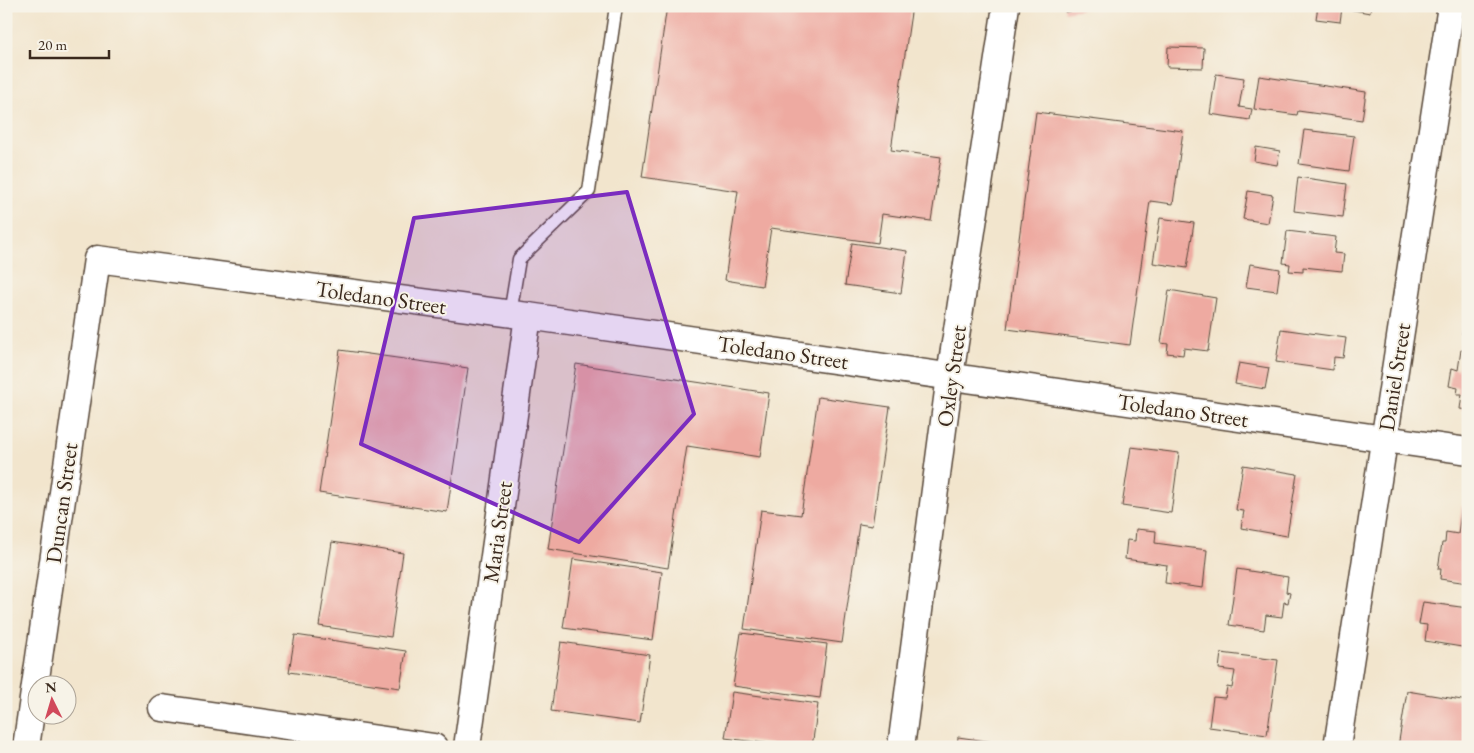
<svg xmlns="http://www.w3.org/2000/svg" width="1474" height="753" font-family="'EB Garamond',serif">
	<rect width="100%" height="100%" fill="#f7f3e8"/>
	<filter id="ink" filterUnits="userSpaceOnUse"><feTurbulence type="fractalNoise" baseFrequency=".02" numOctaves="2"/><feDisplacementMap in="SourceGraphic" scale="10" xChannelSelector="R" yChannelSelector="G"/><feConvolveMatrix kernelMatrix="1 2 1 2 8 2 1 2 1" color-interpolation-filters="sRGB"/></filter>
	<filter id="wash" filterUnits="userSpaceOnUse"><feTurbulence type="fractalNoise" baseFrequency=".0096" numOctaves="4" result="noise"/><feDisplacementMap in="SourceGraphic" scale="20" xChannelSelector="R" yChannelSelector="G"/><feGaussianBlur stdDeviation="1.12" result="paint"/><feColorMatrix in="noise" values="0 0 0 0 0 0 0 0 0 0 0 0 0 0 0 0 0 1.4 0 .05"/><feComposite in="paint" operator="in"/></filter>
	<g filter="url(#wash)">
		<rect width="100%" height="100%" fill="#f2e5cd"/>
		<g id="blocks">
			<g fill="#eeaaa1">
				<polygon points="667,6 912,6 891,150 941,157 931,221 882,214 878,243 771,228 762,286 725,280 738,191 642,177"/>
				<polygon points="1064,6 1095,6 1095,7 1065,12"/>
				<polygon points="1318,6 1371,6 1370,13 1342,8 1340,22 1316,19"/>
				<polygon points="1168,47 1204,48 1203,68 1167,67"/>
				<polygon points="1216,74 1244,78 1239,107 1252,109 1250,120 1210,114"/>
				<polygon points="1259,76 1366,92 1362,120 1298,111 1297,115 1254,109"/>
				<polygon points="1036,112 1183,131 1173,204 1150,201 1130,345 1007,329"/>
				<polygon points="1304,130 1354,136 1349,171 1299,164"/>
				<polygon points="1256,147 1280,151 1277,165 1254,161"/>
				<polygon points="1298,177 1347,184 1343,217 1294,211"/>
				<polygon points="1248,191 1273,195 1268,223 1243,219"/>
				<polygon points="1160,218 1194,223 1187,268 1153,263"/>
				<polygon points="1287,231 1336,237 1334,253 1344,254 1342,271 1303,267 1303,272 1289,271 1290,264 1283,263"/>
				<polygon points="852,243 907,251 901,293 845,285"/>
				<polygon points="1250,264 1280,269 1277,291 1246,287"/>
				<polygon points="1169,290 1216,298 1208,351 1184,348 1183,355 1167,353 1168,344 1161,343"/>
				<polygon points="1467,300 1468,300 1468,335 1462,334"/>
				<polygon points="1281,329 1346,338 1343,358 1334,357 1333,370 1276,362"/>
				<polygon points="340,350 468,368 447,512 319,493"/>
				<polygon points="1461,350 1468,351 1468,410 1460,409 1462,394 1457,394 1458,388 1449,386 1452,368 1458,370"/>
				<polygon points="1239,363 1269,368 1265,389 1235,384"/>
				<polygon points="576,364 769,393 760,457 687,446 668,568 548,549"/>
				<polygon points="818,397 890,407 872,526 859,524 842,643 744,629 761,510 801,515"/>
				<polygon points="1131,447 1179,453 1171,513 1122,506"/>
				<polygon points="1243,465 1297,474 1287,536 1241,528 1244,511 1236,510"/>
				<polygon points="1462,506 1468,507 1468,583 1440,579 1441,569 1438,569 1442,543 1445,543 1446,532 1458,534"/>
				<polygon points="1136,529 1156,531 1155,543 1207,550 1203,588 1165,583 1167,565 1125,559 1127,540 1135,541"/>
				<polygon points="332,542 403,553 391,637 319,626"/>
				<polygon points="573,559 662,572 653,640 563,628"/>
				<polygon points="1237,569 1288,577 1286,592 1290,593 1288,603 1284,602 1282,617 1266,615 1264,630 1229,625"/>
				<polygon points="1423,602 1468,608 1468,648 1425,641 1427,625 1419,624"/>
				<polygon points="741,633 827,644 820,698 733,686"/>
				<polygon points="295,635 406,651 400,688 289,672"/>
				<polygon points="561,642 650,655 640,723 551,711"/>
				<polygon points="1221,653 1278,660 1267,735 1209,727 1213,697 1225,698 1227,687 1232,688 1235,671 1219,669"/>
				<polygon points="1407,691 1468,701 1468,747 1398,747"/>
				<polygon points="732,692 818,704 812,747 795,747 725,738"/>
				<polygon points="958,737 1023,746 1023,747 957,747"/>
			</g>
		</g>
	</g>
	<g filter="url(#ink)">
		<use href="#blocks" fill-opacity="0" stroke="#564638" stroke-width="1"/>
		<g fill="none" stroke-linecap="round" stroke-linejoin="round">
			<g stroke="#564638" stroke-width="15">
				<polyline id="service" points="510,314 519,259 589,191 616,6"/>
			</g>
			<g stroke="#564638" stroke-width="29">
				<g id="minor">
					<polyline points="162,708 434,747"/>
					<polyline points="26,747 97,259 528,316 1468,451"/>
					<polyline points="467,747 528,316"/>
					<polyline points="901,747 950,376 1006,6"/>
					<polyline points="1337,747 1451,6"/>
				</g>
			</g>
			<use href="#service" stroke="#fff" stroke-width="12"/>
			<use href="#minor" stroke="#fff" stroke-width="26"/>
		</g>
	</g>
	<path fill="#7b2cbf" fill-opacity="0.2" stroke="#7b2cbf" stroke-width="4" stroke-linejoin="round" d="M627,192l67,222 -115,128 -218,-98 53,-226z"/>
	<g text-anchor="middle" stroke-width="4" stroke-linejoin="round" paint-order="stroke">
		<g font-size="22" fill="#3b2a1e" stroke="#f7f3e8">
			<text transform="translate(381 297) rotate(8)" y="8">Toledano Street</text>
			<text transform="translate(783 352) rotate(8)" y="8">Toledano Street</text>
			<text transform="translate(951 376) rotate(-82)" y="8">Oxley Street</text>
			<text transform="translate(1394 377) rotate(-81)" y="8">Daniel Street</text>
			<text transform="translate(1183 410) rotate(8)" y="8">Toledano Street</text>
			<text transform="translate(61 503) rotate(-82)" y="8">Duncan Street</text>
			<text transform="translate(497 532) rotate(-82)" y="8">Maria Street</text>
		</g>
	</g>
	<rect width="1474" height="753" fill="none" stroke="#f7f3e8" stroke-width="25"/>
	<g transform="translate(52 700) rotate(355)"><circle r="24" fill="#f7f3e8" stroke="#aca397"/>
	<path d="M0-4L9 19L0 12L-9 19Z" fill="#d1495b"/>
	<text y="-8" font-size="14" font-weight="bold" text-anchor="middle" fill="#3b2a1e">N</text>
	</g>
	<path d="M30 50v8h79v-8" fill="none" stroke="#3b2a1e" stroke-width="2.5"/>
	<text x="38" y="50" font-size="15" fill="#3b2a1e" stroke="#f7f3e8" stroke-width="4" paint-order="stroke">20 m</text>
</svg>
